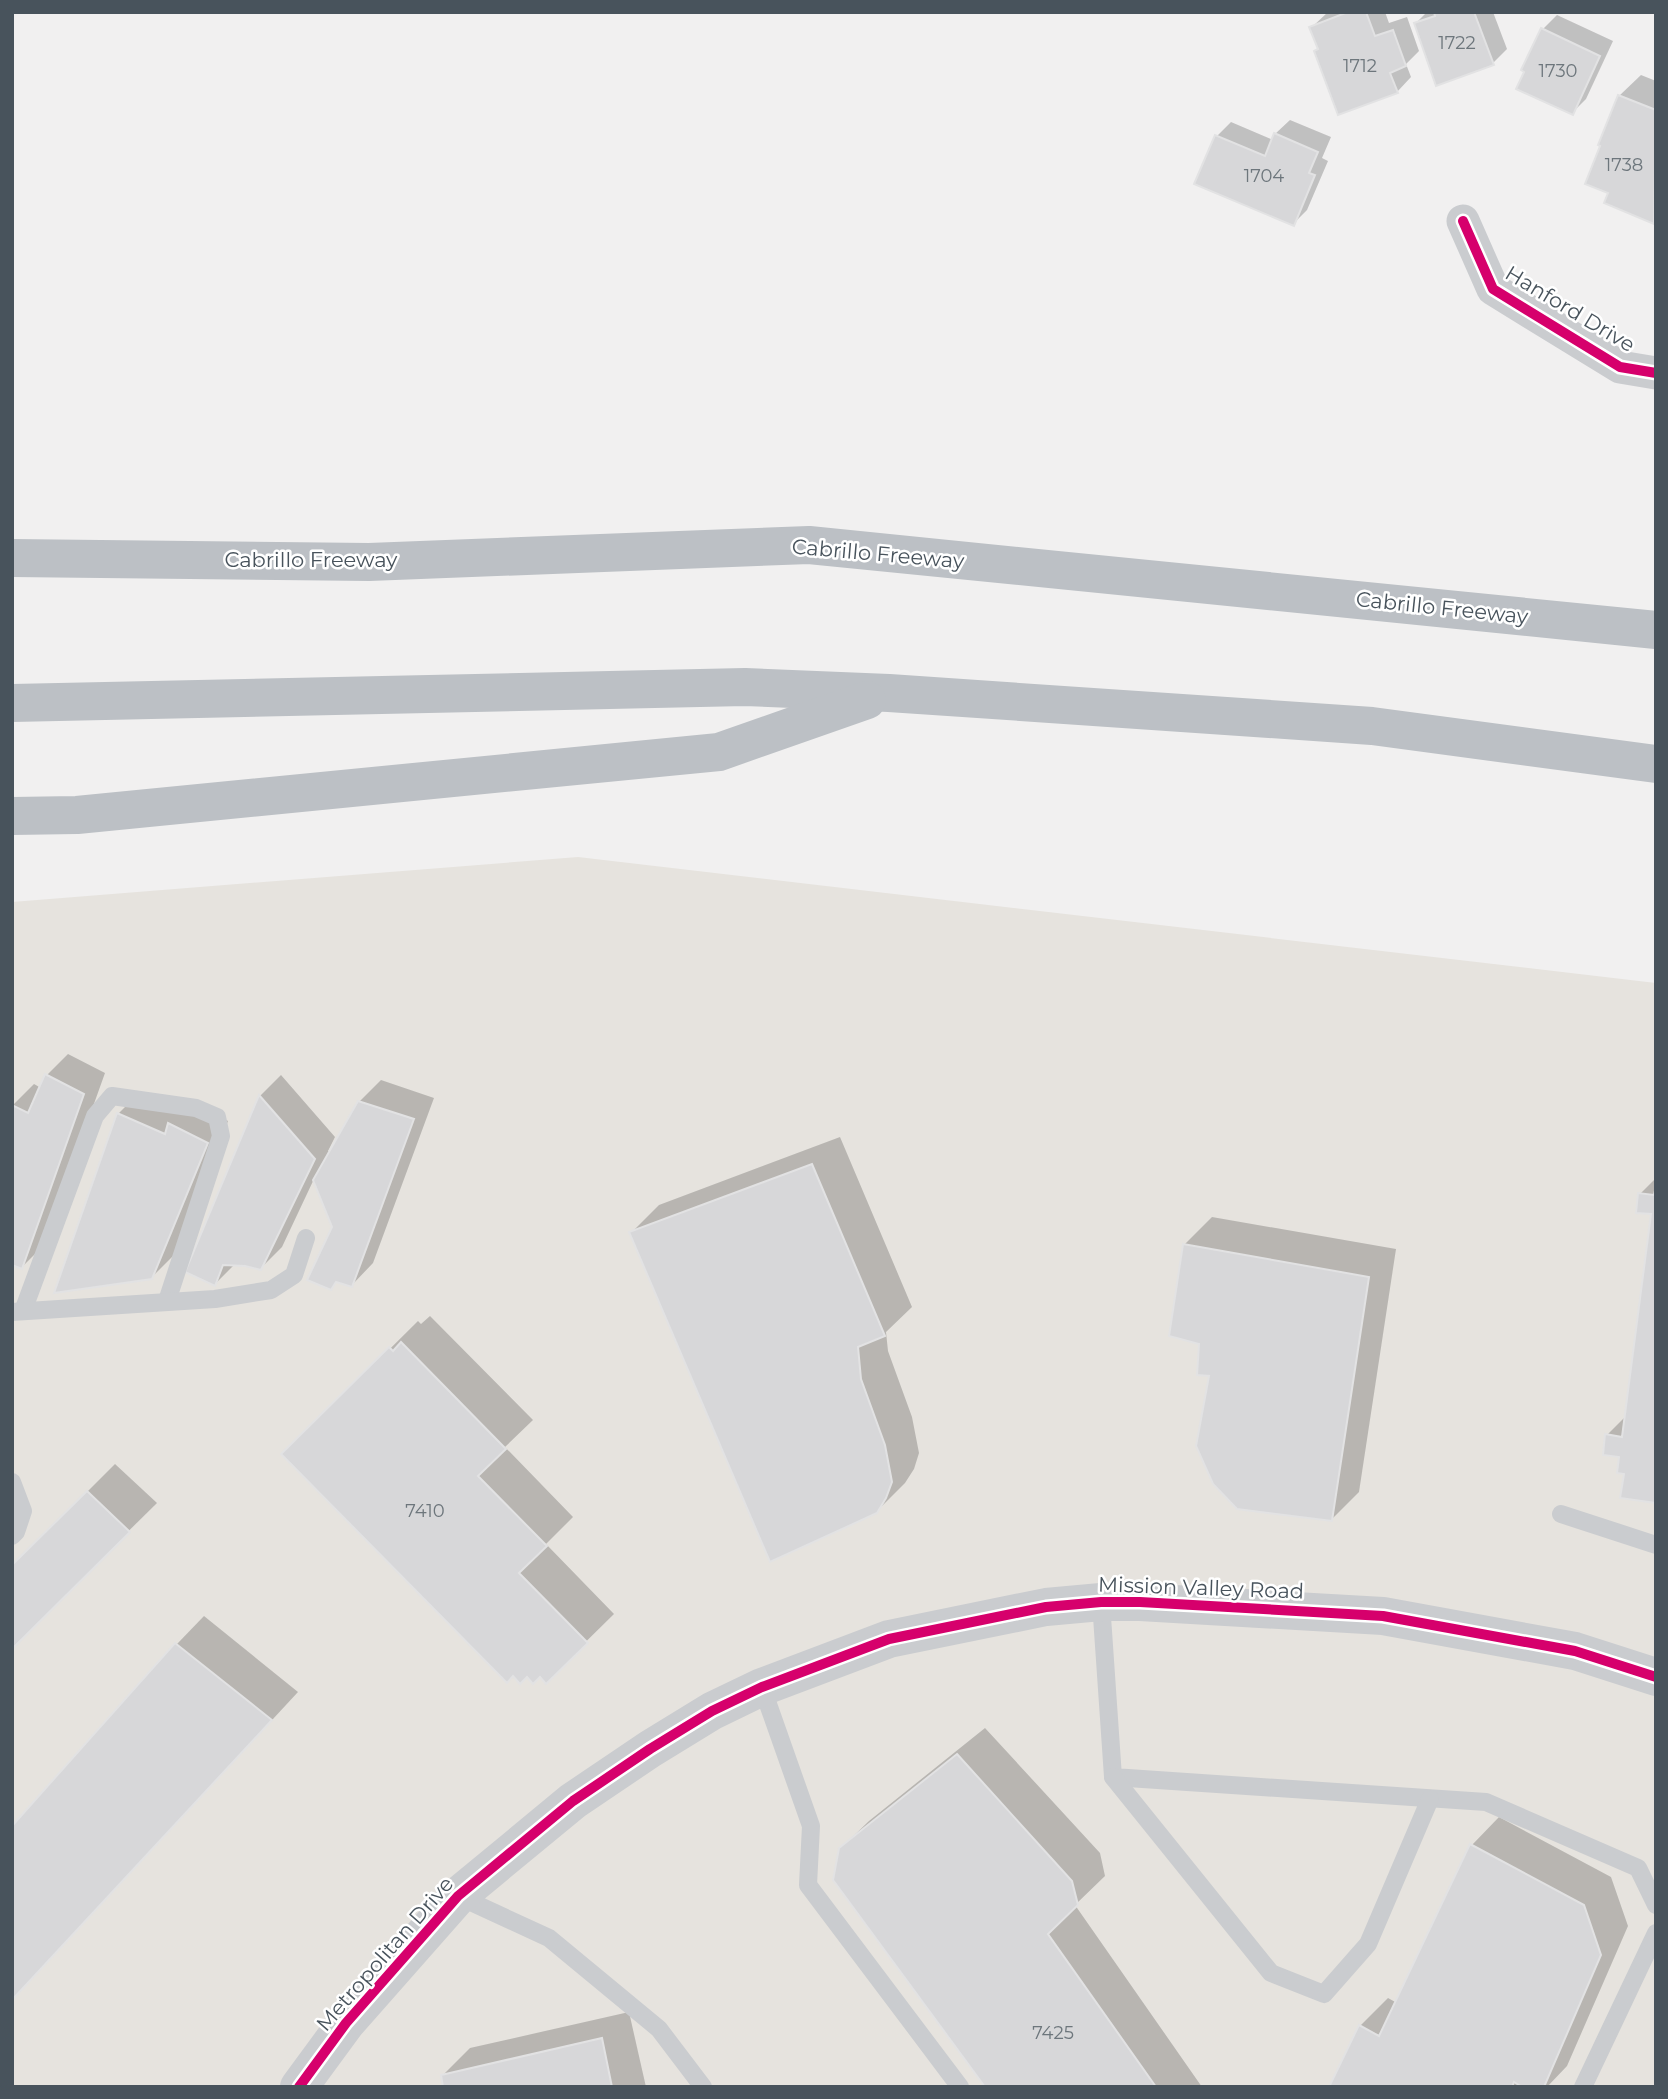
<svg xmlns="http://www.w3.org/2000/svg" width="1668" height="2099" font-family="Montserrat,sans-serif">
	<rect width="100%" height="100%" fill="#f1f0f0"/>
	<polygon fill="#e6e3de" points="578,857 1656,983 1656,2087 12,2087 12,902"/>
	<g fill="#0003">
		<polygon points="1328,12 1385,12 1389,23 1407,17 1419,51 1406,64 1411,77 1397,92 1311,28"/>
		<polygon points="1427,12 1493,12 1507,49 1493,63 1416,23"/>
		<polygon points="1557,15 1613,41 1586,99 1572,113 1543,29"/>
		<polygon points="1641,75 1656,81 1656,220 1654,222 1610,192 1619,96"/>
		<polygon points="1290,120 1331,137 1322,158 1328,161 1307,210 1293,224 1196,183 1217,136 1231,122 1273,140 1275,134"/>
		<polygon points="68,1054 105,1073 43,1246 22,1267 12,1106 34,1084 41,1088 47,1075"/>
		<polygon points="281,1075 335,1137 328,1151 331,1152 359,1102 381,1080 434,1098 373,1263 352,1285 338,1281 330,1288 334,1227 314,1179 282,1247 261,1268 235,1264 215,1284 187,1271 260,1096"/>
		<polygon points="140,1092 191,1102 228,1121 173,1256 151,1278 56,1291 119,1113"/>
		<polygon points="840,1137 912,1307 886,1332 888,1351 912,1417 919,1453 914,1469 905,1483 876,1512 631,1233 659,1205"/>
		<polygon points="1656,1178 1656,1501 1626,1472 1621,1455 1607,1435 1626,1416 1653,1213 1640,1194"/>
		<polygon points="1212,1217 1396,1249 1359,1492 1331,1520 1211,1375 1201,1343 1184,1245"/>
		<polygon points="430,1316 533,1420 505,1447 573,1517 546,1544 614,1614 546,1681 284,1454 418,1321 421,1324"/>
		<polygon points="115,1464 157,1503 12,1646 12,1567"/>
		<polygon points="204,1616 298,1692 12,2000 12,1829 177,1644"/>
		<polygon points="985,1728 1100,1853 1105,1876 1075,1905 1202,2087 988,2087 840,1849 869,1821"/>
		<polygon points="1499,1817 1611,1877 1628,1926 1567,2066 1547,2087 1331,2087 1360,2026 1388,1998 1397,2003 1472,1845"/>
		<polygon points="629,2012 646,2087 445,2087 442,2076 470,2048"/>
	</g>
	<g fill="#d7d7d9" stroke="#e2e2e3" stroke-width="2">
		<polygon points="1348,12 1366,12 1375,36 1393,30 1406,66 1390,73 1398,93 1338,115 1314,51 1318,49 1309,27"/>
		<polygon points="1434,12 1474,12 1494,65 1436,86 1414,23 1435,16"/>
		<polygon points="1541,28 1600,56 1573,115 1516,89 1524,72 1521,70"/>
		<polygon points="1618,95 1656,110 1654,224 1604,203 1608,193 1585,184 1600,146 1598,145"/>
		<polygon points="1274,133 1318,152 1309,173 1315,175 1294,226 1194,184 1215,135 1265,156"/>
		<polygon points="45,1074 84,1094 22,1269 12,1265 12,1105 28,1113"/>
		<polygon points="259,1095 315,1159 261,1270 245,1266 223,1265 215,1286 185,1272"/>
		<polygon points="358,1101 414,1119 352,1287 336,1282 331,1290 307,1280 332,1227 313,1180"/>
		<polygon points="117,1113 165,1134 168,1123 208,1143 152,1279 54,1293"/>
		<polygon points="812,1164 885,1336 858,1347 861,1379 885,1445 892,1482 886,1498 877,1513 770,1562 629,1232"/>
		<polygon points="1656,1186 1656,1503 1620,1498 1624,1474 1617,1473 1619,1457 1603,1455 1605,1434 1622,1437 1651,1214 1636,1213 1638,1193 1654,1195"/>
		<polygon points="1183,1244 1369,1277 1332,1521 1237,1509 1213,1484 1196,1446 1209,1376 1197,1375 1199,1344 1169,1336"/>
		<polygon points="401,1342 506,1449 478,1476 547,1546 519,1573 588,1643 546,1684 540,1677 533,1684 527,1677 520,1684 513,1676 507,1683 281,1454 389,1347 393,1351"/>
		<polygon points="87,1491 130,1532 12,1649 12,1565"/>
		<polygon points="175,1643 272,1720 12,2000 12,1826"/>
		<polygon points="957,1754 1072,1881 1078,1905 1048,1934 1156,2087 985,2087 833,1880 839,1848"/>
		<polygon points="1470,1844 1584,1905 1601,1955 1544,2087 1522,2087 1514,2082 1512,2087 1329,2087 1359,2025 1379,2036"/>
		<polygon points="602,2038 612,2087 443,2087 441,2075"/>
	</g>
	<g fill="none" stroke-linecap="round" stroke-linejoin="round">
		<g stroke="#cacccf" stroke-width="18">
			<polyline points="23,1311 95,1116 112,1096 196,1108 217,1117 221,1136 167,1301"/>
			<polyline points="12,1312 215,1299 271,1290 294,1275 306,1238"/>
			<polyline points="12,1482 23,1511 16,1532 12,1536"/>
			<polyline points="1561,1514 1656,1545"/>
			<polyline points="1101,1602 1113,1777 1486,1802 1638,1868 1656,1905"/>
			<polyline points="762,1687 811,1826 808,1885 960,2087"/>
			<polyline points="1113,1777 1271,1973 1324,1994 1368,1944 1430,1799"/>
			<polyline points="458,1896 549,1938 659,2029 703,2087"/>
			<polyline points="1583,2087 1656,1933"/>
		</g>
		<polyline stroke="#cacccf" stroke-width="33" points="1463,221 1493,289 1620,367 1656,373"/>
		<polyline stroke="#cacccf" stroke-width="38" points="299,2087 346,2023 458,1896 573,1801 650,1749 712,1711 762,1687 889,1639 1046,1607 1101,1602 1140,1602 1383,1616 1575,1651 1656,1677"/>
		<g stroke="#bcc0c5" stroke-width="38">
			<polyline points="12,558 369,562 809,545 1656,630"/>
			<polyline points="12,703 745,687 889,693 1372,726 1656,764"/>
			<polyline points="12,816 77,815 719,752 867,700"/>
		</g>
		<g stroke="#fff" stroke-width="15">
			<g id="cycleway">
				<polyline points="1463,221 1493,289 1620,367 1656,373"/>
				<polyline points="299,2087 346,2023 458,1896 573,1801 650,1749 712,1711 762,1687 889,1639 1046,1607 1101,1602 1140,1602 1383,1616 1575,1651 1656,1677"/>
			</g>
		</g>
		<use href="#cycleway" stroke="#d6006c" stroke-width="10"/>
	</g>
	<g text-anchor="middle" stroke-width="5" stroke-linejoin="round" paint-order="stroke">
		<g font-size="18" fill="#6d767c">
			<text x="1457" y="49">1722</text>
			<text x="1360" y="72">1712</text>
			<text x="1558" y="77">1730</text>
			<text x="1624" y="171">1738</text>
			<text x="1264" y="182">1704</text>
			<text x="425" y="1517">7410</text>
			<text x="1053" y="2039">7425</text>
		</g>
		<g font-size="21" fill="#48535c" stroke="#fff">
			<text transform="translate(1570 309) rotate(31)" y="7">Hanford Drive</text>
			<text transform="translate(878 554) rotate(5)" y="7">Cabrillo Freeway</text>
			<text x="311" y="567">Cabrillo Freeway</text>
			<text transform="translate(1442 608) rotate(6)" y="7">Cabrillo Freeway</text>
			<text transform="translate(1201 1588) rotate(2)" y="7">Mission Valley Road</text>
			<text transform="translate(385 1954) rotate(-49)" y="7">Metropolitan Drive</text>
		</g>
	</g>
	<rect width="1668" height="2099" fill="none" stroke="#48535c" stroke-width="28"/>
</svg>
